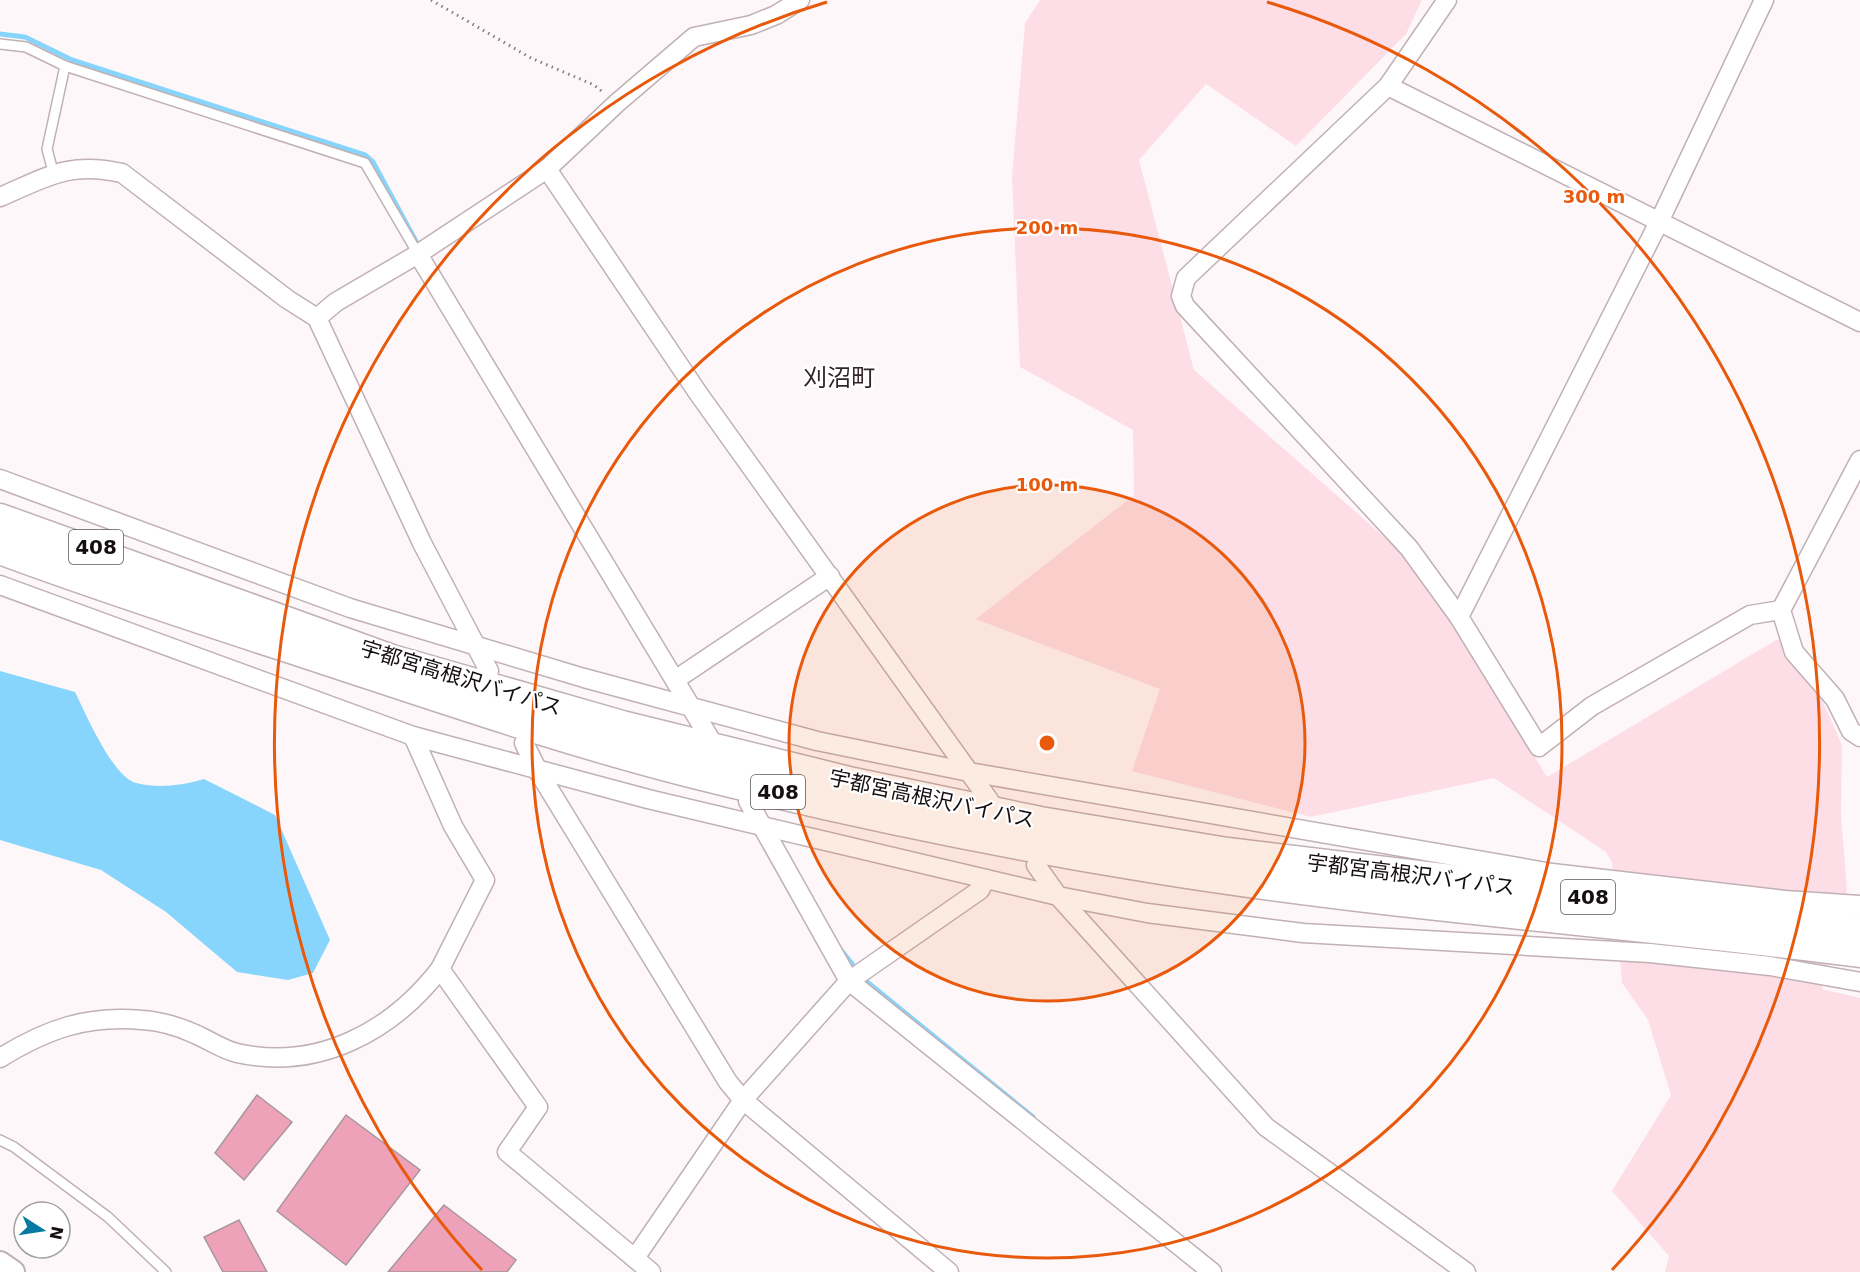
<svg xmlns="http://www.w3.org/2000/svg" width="1860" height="1272" font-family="'DejaVu Sans','Noto Sans JP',sans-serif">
	<rect width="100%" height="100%" fill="#fef7f9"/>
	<polygon fill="#fddee6" points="1040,0 1422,0 1406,34 1296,146 1206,84 1139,160 1194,370 1422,570 1547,777 1776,640 1795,639 1842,745 1841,816 1847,890 1822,989 1860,998 1860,1272 1665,1272 1669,1256 1612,1191 1671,1095 1648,1020 1622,983 1612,862 1606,852 1494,778 1311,817 1132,771 1160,689 976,619 1134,495 1133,430 1020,367 1012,177 1025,23"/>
	<path fill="#87d5fc" d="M0,671l75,21c11,22 37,84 61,91 23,6 47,2 68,-4l71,36 55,125 -17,33 -25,7 -51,-8 -71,-60 -65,-42 -101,-30z"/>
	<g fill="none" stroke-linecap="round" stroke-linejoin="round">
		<g stroke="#87d5fc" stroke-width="5">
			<polyline points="0,34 25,37 72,60 365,155 373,162 418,245"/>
			<polyline points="841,950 866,981 1033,1117"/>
		</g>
	</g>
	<g fill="#eea2b9" stroke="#a7979b" stroke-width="1.5">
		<polygon points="257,1095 292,1122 244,1180 215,1153"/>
		<polygon points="346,1115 420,1170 346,1265 277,1211"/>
		<polygon points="444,1205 516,1260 507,1272 388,1272"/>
		<polygon points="239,1220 267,1272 223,1272 204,1237"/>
	</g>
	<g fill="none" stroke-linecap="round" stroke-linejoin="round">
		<g stroke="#c1b0b4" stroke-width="12">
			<g id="service">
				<polyline points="0,44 26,47 65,66 365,163 418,254"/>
				<polyline points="54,175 47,149 65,66"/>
				<polyline points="0,1140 14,1147 108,1217 166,1272"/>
			</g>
		</g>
		<g stroke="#c1b0b4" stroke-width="21">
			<g id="minor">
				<polyline points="1447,0 1388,86 1186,278 1181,296 1185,306 1409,548 1459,617 1539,747 1592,706 1750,615 1781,610 1794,652 1835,699 1851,731 1860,737"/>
				<polyline points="1388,86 1860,322"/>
				<polyline points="547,169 698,393 989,800"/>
				<path d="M0,197c47,-20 69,-36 122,-24l165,126 30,19 105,225 67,128"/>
				<polyline points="418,254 709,737"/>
				<polyline points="317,318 336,302 418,254 547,169 617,103 694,37 751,25 776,15 800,0"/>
				<polyline points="0,479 350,608 584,678 817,741 969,772 1552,873 1785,900 1860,905"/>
				<polyline points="0,585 413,736 648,799 1058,896 1147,913 1303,933 1650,953 1770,966 1860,982"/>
				<polyline points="1781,610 1860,460"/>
				<polyline points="1459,617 1659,222 1764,0"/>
				<polyline points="675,680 830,576"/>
				<polyline points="413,736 453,826 485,880 440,969 538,1107 507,1152 651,1272"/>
				<polyline points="524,743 538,771 728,1082 743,1100 949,1272"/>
				<polyline points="748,801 849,981 1212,1272"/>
				<polyline points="1036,865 1058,896 1266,1127 1466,1272"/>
				<path d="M0,1058c47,-29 87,-43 142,-38 17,1 38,7 53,14 14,6 28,16 42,19 81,18 154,-21 203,-84"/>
				<polyline points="635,1258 743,1100 849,981 980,890 986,879"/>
			</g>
		</g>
		<g stroke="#c1b0b4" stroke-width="26">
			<polyline id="tertiary" points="0,1263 13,1272"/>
		</g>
		<g stroke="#c1b0b4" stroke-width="33">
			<g id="trunk">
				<polyline points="0,519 392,660 622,726 853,783 1040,822 1227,853 1860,929"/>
				<path d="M0,549c102,38 205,71 309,105 128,42 255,86 385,119 152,38 306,70 461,95 234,38 470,53 705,84"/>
			</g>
		</g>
		<polyline stroke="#867f81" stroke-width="3" stroke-dasharray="1.5 4.5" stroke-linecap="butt" points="431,0 531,58 594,85 604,93"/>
		<use href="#service" stroke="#fff" stroke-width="9"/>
		<use href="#minor" stroke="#fff" stroke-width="18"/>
		<use href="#tertiary" stroke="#fff" stroke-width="22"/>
		<use href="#trunk" stroke="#fff" stroke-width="30"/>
	</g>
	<circle cx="1047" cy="743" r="258" fill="#e8590c" fill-opacity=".12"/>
	<g fill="none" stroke="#e8590c" stroke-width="3">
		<circle cx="1047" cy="743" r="258"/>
		<circle cx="1047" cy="743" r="515"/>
		<path d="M482 1270A773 773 0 0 1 827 2M1267 2A773 773 0 0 1 1612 1270"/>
	</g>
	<g text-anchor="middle" stroke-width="4.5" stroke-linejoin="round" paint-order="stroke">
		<g fill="#fff" stroke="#5b5758" stroke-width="1.5">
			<rect x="69" y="530" width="54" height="34" rx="4.5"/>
			<rect x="751" y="775" width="54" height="34" rx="4.5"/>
			<rect x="1561" y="880" width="54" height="34" rx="4.5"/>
		</g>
		<g font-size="20" font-weight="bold" fill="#150f11">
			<text x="96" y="554">408</text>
			<text x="778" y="799">408</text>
			<text x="1588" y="904">408</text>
		</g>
		<g font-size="21" fill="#150f11" stroke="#fff">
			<text transform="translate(461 678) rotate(17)" y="7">宇都宮高根沢バイパス</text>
			<text transform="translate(932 799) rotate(12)" y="7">宇都宮高根沢バイパス</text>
			<text transform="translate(1411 875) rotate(7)" y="7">宇都宮高根沢バイパス</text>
		</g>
		<g font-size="24" fill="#322529" stroke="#fff">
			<text x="839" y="386">刈沼町</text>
		</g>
	</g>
	<circle cx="1047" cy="743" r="9" fill="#e8590c" stroke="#fff" stroke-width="3"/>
	<g font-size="18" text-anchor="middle" font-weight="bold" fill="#e8590c" stroke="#fff" stroke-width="4.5" stroke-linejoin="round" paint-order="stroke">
		<text x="1594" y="203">300 m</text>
		<text x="1047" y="234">200 m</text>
		<text x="1047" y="491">100 m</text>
	</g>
	<g transform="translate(42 1230) rotate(102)"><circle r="28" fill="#ffffff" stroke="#a19fa0" stroke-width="1.5"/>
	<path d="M0-4.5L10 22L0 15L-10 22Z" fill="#057aa2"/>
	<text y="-9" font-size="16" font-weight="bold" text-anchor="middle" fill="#150f11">N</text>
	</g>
</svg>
